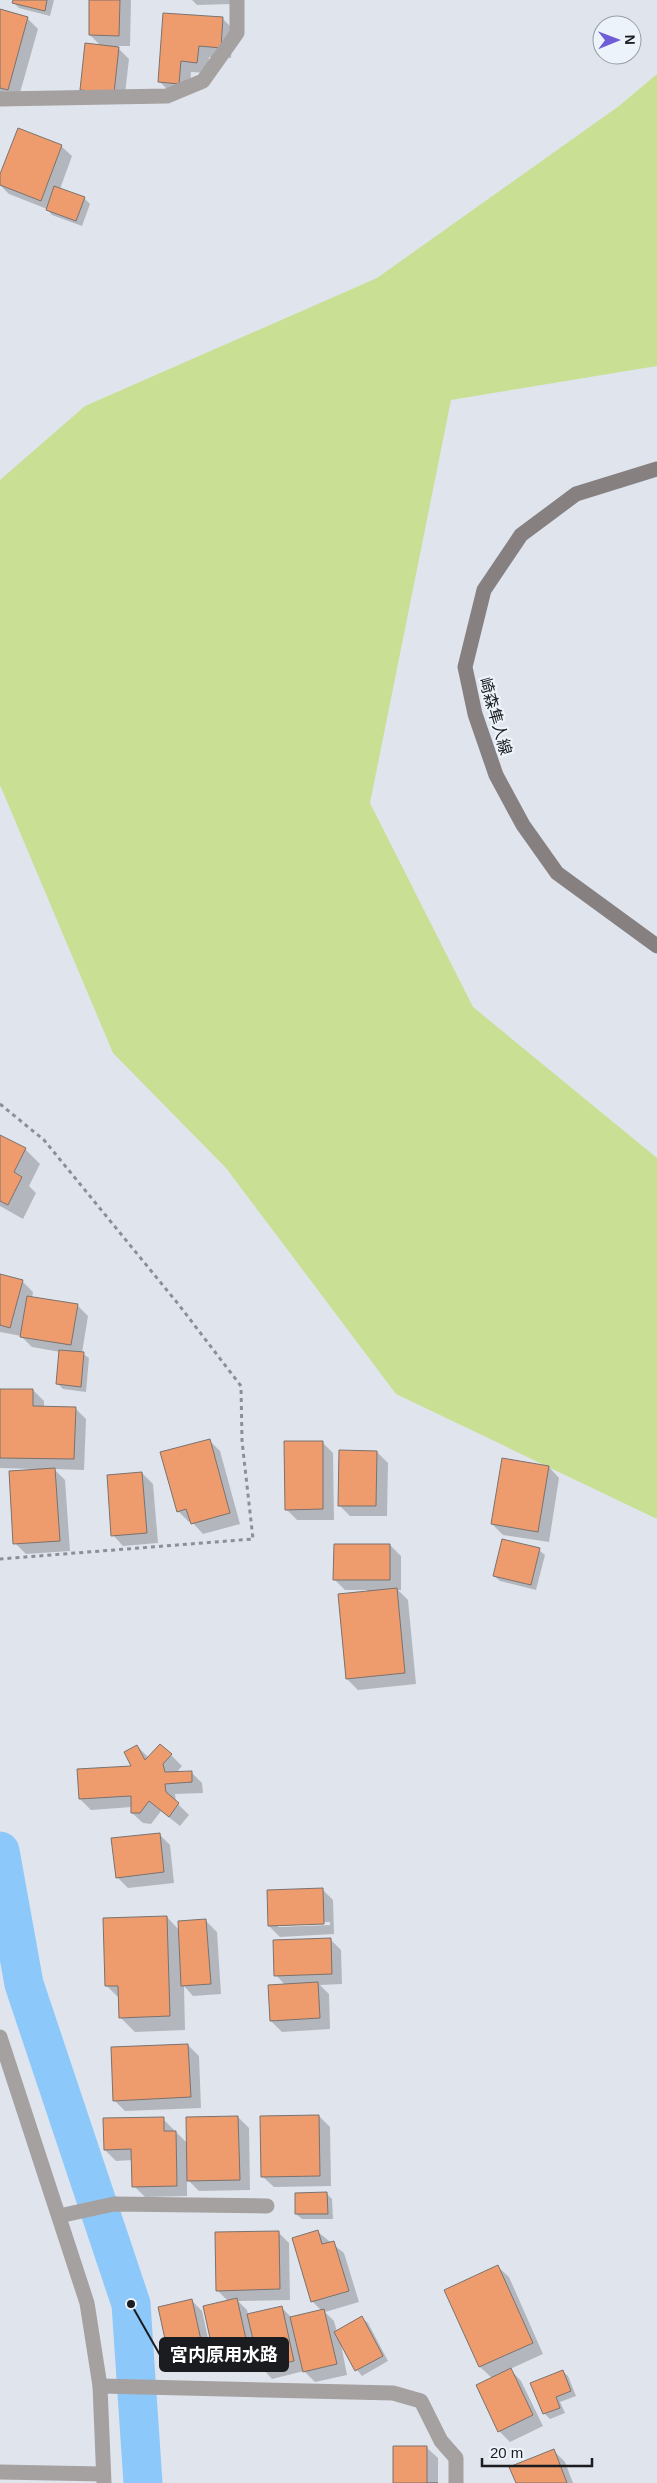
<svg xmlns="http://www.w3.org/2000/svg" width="657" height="2483" font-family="Arial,'Noto Sans JP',sans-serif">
	<rect width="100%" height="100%" fill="#e0e5ed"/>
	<polygon fill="#c9df94" points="657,74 657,366 451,400 370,803 473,1007 657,1158 657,1519 396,1394 226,1168 113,1053 0,785 0,480 85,406 377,278 619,106"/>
	<g fill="#0003" fill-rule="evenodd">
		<polygon points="14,0 54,0 50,16 19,8 14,3"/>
		<polygon points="91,0 131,0 130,46 116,46 129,59 124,103 92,100 101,46 90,35"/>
		<polygon points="192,0 232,0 232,4 197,5"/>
		<polygon points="0,11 27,18 38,29 18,100 0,96"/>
		<polygon points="223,19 233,29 231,58 209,57 208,73 191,72 190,94 170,92 159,81"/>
		<polygon points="61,146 72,156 60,189 84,198 90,204 82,226 52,215 47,209 9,194 0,185 0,178"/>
		<polygon points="0,1136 25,1149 40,1164 29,1186 36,1193 23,1219 0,1206"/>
		<polygon points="0,1275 22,1281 33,1292 32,1298 77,1305 88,1316 82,1353 89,1358 86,1392 63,1389 58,1384 60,1352 32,1347 21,1336 0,1332"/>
		<polygon points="0,1390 33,1390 44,1401 44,1408 75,1408 86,1419 84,1470 54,1469 65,1480 70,1551 26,1554 15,1543 35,1469 0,1468"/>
		<polygon points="209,1440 220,1451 240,1524 203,1534 191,1521 189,1522 178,1511"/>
		<polygon points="322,1442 333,1453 334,1520 297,1520 286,1509"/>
		<polygon points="377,1452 388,1463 387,1516 350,1516 339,1505"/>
		<polygon points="549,1467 559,1478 549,1542 503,1535 492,1524"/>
		<polygon points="142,1473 153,1484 158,1543 123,1546 113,1535"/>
		<polygon points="390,1545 401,1556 401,1590 398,1590 408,1600 416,1684 358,1690 347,1679 367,1590 345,1590 334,1579"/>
		<polygon points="539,1550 545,1555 536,1590 500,1581 494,1576"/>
		<polygon points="137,1746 149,1758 171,1755 182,1766 176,1773 191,1772 202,1783 203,1793 175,1794 176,1802 189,1815 180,1826 161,1811 151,1824 143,1823 132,1813 132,1807 91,1810 80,1799 133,1767"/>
		<polygon points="159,1834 170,1845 174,1883 128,1888 117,1877"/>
		<path d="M322,1889l11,11 1,34 -54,3 -11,-11zM330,1922v3l-52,2v-3z"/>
		<polygon points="167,1917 179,1930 206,1921 217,1932 221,1994 193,1996 184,1986 185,2030 135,2032 120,2017 120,1999 106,1985"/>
		<polygon points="330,1939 341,1950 342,1984 320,1985 329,1994 330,2029 282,2032 271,2021 286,1986 276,1975"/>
		<polygon points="188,2045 199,2056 201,2108 125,2111 114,2100"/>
		<polygon points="319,2116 330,2127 331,2186 274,2187 263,2177"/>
		<polygon points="238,2117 249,2128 250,2190 199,2191 187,2179 187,2196 145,2197 134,2186 133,2160 116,2161 105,2150 163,2119 188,2144"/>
		<polygon points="326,2193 332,2199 333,2219 302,2219 296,2214"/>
		<polygon points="278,2232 289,2243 290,2300 238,2301 247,2310 248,2315 281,2307 292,2318 322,2311 312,2301 318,2232 344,2253 359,2302 325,2312 334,2321 337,2332 362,2318 368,2323 388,2361 362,2376 357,2370 340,2339 347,2375 315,2382 304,2371 272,2379 262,2368 261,2364 227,2371 216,2360 228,2301 217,2290"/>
		<polygon points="498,2267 509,2277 543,2354 510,2369 521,2381 543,2426 510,2442 499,2431 492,2378 480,2367 446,2291"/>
		<polygon points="191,2300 202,2311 214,2365 182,2372 171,2361"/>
		<polygon points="562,2371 568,2376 576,2396 560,2402 565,2413 550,2419 544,2413"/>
		<polygon points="427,2448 438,2458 438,2483 394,2483"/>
		<polygon points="554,2451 565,2462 573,2483 517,2483"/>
	</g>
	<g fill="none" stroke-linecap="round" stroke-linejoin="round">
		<polyline stroke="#8dc8fa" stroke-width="39" points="0,1851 24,1984 131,2304 143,2483"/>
	</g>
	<g fill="#ee9b6d" stroke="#7b726e">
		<polygon points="13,0 47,0 45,11 12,3"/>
		<polygon points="89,0 120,0 119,36 89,35"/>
		<polygon points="0,9 28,17 8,90 0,88"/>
		<polygon points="163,13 223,17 221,48 199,46 197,63 181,61 179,84 158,82"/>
		<polygon points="85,43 119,47 114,93 80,90"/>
		<polygon points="18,128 62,145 41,201 0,185 0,174"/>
		<polygon points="54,186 85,197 76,221 46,210"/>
		<polygon points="0,1135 26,1148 14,1172 22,1177 8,1205 0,1201"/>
		<polygon points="0,1274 23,1280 10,1328 0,1325"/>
		<polygon points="27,1296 78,1304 71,1345 20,1337"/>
		<polygon points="59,1350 84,1352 81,1387 56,1384"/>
		<polygon points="0,1389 33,1389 33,1406 76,1407 74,1459 0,1458"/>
		<polygon points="210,1439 230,1513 191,1524 186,1509 177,1512 160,1452"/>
		<polygon points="284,1441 323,1441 323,1509 285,1510"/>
		<polygon points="339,1450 377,1451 376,1506 338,1506"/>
		<polygon points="502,1458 549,1466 538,1532 491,1524"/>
		<polygon points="55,1468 60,1541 13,1544 9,1471"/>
		<polygon points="142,1472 147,1533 111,1536 107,1475"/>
		<polygon points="502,1539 540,1548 531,1585 493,1576"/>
		<polygon points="334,1544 390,1544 390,1580 333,1580"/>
		<polygon points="397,1588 405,1673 346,1679 338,1594"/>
		<polygon points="160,1744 172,1754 163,1764 165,1772 192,1771 192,1782 165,1784 166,1792 179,1803 169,1817 149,1801 140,1813 131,1813 131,1796 79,1799 77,1769 131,1766 124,1752 137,1745 145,1760"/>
		<polygon points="160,1833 164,1872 116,1878 111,1838"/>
		<polygon points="323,1888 324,1924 268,1926 267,1890"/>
		<polygon points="167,1916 170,2016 119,2018 118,1986 105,1986 103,1918"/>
		<polygon points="206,1919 211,1984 181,1986 178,1921"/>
		<polygon points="331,1938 332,1974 274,1976 273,1940"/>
		<polygon points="318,1982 320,2018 270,2021 268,1985"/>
		<polygon points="188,2044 191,2097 113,2101 111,2047"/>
		<polygon points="319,2115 320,2176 261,2177 260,2116"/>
		<polygon points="238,2116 240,2180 187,2181 186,2117"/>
		<polygon points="164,2117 164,2131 176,2131 177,2186 132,2187 131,2149 104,2150 103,2118"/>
		<polygon points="327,2192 328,2214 295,2214 295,2193"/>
		<polygon points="318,2230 322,2244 334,2241 349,2291 311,2302 292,2238"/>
		<polygon points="279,2231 280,2289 216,2291 215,2232"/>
		<polygon points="498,2265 533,2343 479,2367 444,2290"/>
		<polygon points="237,2298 249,2353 215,2361 203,2306"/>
		<polygon points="192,2299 204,2354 170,2362 158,2307"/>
		<polygon points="282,2306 294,2361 260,2369 247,2314"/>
		<polygon points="324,2309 337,2364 303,2372 290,2317"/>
		<polygon points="362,2316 383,2356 355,2371 334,2332"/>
		<polygon points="511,2368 533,2415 498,2432 476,2385"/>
		<polygon points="563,2370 571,2391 556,2397 560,2408 543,2414 530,2383"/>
		<polygon points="393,2446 427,2446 427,2483 438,2483 393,2483"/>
		<polygon points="554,2449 567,2483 516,2483 509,2467"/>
	</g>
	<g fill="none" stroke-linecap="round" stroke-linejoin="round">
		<polyline stroke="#8c9096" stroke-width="3" stroke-dasharray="4 4" stroke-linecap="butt" points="0,1104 44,1140 179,1305 241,1386 242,1441 253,1539 0,1559"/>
		<g stroke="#a6a1a1" stroke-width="15">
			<polyline points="0,99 167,96 203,81 237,33 237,0"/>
			<polyline points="59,2216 114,2204 267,2206"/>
			<polyline points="100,2386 393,2393 421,2401 441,2441 456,2458 456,2483"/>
			<polyline points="0,2472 103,2474"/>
		</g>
		<polyline stroke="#a6a1a1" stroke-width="15" points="0,2037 87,2303 100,2386 104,2483"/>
		<polyline stroke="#878081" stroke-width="15" points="657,469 576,494 521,535 484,590 465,667 475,714 496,775 523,825 557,873 657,946"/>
	</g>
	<g text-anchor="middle" stroke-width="4.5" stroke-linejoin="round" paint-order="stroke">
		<g font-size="16" fill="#1a1c1f" stroke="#edf3fb">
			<text transform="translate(496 716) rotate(74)" y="6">崎森隼人線</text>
		</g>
	</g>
	<path fill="none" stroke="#1a1c1f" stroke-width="2" d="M131 2304L160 2355"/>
	<circle fill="#1a1c1f" stroke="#edf3fb" stroke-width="2" cx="131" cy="2304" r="5"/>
	<rect fill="#1a1c1f" stroke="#1a1c1f" stroke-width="2" x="160" y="2338" width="128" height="33" rx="5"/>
	<g font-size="18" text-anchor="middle" font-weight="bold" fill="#fff">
		<text x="224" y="2361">宮内原用水路</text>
	</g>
	<g transform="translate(617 40) rotate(89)"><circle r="24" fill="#edf3fb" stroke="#999da3"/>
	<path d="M0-4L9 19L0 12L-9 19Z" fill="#6e5dd7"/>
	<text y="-8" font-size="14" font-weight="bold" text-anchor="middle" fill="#1a1c1f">N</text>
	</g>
	<path d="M482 2458v8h110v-8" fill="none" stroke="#1a1c1f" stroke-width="2.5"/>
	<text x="490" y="2458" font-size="15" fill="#1a1c1f" stroke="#edf3fb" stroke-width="4" paint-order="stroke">20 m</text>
</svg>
